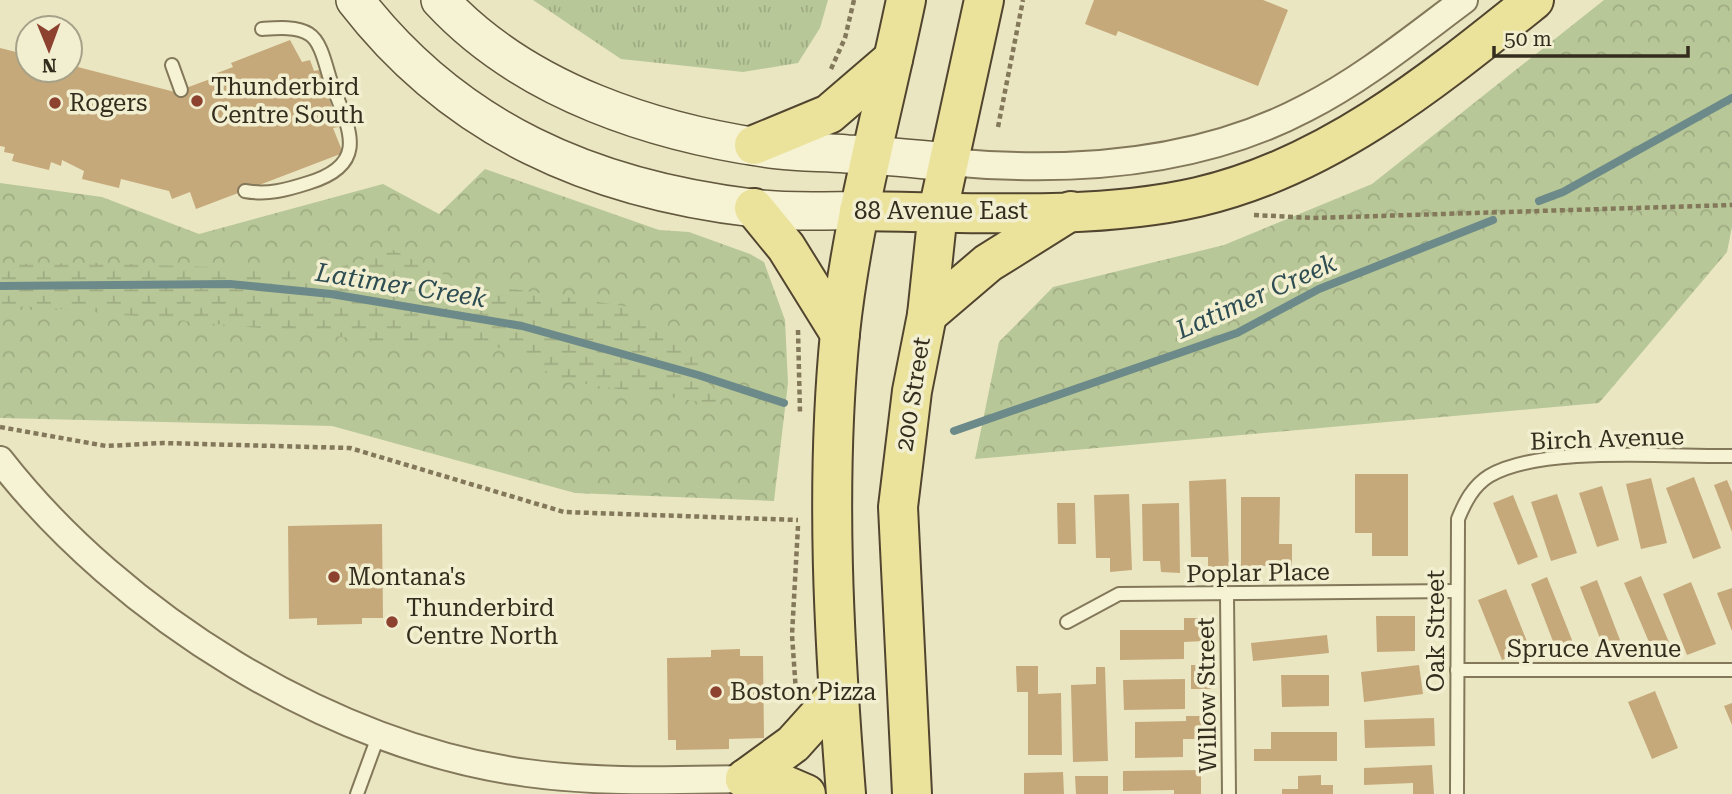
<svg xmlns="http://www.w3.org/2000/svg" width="1732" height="794" font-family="'Roboto Serif',serif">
	<defs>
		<pattern id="grass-tufts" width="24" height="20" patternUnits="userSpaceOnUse" patternTransform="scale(1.75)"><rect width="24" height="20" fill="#b8c797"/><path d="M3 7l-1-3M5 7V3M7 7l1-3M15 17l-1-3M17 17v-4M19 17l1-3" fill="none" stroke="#9fab82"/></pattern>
		<pattern id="forest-crowns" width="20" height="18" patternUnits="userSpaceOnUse" patternTransform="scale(1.75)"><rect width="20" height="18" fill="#b8c797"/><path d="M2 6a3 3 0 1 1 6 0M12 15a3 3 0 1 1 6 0" fill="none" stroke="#9fab82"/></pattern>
		<pattern id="wetland-marsh" width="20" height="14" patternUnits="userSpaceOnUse" patternTransform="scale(1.75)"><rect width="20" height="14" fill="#b8c797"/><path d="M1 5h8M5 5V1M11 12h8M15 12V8" fill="none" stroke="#9fab82"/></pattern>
	</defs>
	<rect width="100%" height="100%" fill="#eae6c2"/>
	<polygon fill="url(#grass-tufts)" points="533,0 828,0 820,28 798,63 743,72 621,59"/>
	<g fill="url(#forest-crowns)">
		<polygon points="1604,0 1732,0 1732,227 1727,252 1599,403 975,459 999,342 1053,287 1224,245 1372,184"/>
		<polygon points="485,169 659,230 689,232 750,254 764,262 785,320 788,383 774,501 575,493 332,426 0,418 0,183 102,197 199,234 383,184 439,214"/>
	</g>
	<polygon fill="url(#wetland-marsh)" points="393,250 455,280 637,308 694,357 721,405 566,381 487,342 402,346 323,334 39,307 0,306 0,264 96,263 328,271"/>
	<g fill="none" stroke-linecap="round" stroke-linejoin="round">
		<g stroke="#6c8a89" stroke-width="8">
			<polyline points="1539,201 1563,192 1732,98"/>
			<polyline points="0,286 230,284 331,294 522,326 698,375 784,403"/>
			<polyline points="954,431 1237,333 1319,289 1493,220"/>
		</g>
	</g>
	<g fill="#c6a97a">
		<polygon points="1094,0 1263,0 1288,10 1258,86 1118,31 1116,36 1085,24"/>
		<polygon points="290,40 302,62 310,60 314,71 319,70 339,127 333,128 343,153 196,209 190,192 172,199 169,191 121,179 119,188 82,179 84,171 62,160 61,166 51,162 49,170 12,161 14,154 4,152 5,147 0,146 0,48 28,55 28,70 70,70 70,65 175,92 213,78 212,75 233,67 231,63"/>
		<polygon points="1355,474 1408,474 1408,556 1372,556 1372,533 1355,533"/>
		<polygon points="1694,477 1721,548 1693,559 1666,488"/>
		<polygon points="1651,478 1667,543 1641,549 1626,484"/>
		<polygon points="1226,479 1229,571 1208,572 1208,557 1191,557 1189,481"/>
		<polygon points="1727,480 1732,492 1732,532 1714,485"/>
		<polygon points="1602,486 1619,540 1597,547 1579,493"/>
		<polygon points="1129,494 1132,570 1110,572 1110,558 1096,558 1094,495"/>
		<polygon points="1557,494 1577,553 1551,561 1531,502"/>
		<polygon points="1513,495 1538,557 1518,565 1493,503"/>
		<polygon points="1241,497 1280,497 1279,544 1292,544 1292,566 1241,566"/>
		<polygon points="1057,503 1075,503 1076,544 1058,544"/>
		<polygon points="1179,503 1180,573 1161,572 1160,561 1143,561 1142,504"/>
		<polygon points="382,524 383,618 362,618 362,624 317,625 317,618 289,619 288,526"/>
		<polygon points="1641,576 1671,647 1654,654 1624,583"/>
		<polygon points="1547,577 1576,650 1559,657 1531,584"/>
		<polygon points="1597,580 1625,653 1608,659 1580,587"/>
		<polygon points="1691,582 1716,644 1687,655 1663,594"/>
		<polygon points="1732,588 1732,631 1717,593"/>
		<polygon points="1506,589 1530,649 1502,660 1478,600"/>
		<polygon points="1376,616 1415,616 1415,651 1377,652"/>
		<polygon points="1184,618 1203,618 1203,641 1184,642 1184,659 1120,660 1120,630 1184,630"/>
		<polygon points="1327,635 1329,653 1253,661 1251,643"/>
		<polygon points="740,649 740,656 763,656 764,738 729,739 729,749 676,750 676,740 668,740 667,658 711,657 711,650"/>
		<polygon points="1191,665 1210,665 1211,689 1191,689"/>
		<polygon points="1419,665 1423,694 1364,702 1361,672"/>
		<polygon points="1016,666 1038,666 1038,694 1061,693 1062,755 1028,755 1028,692 1017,692"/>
		<polygon points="1096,667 1105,667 1108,761 1073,762 1071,685 1096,684"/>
		<polygon points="1281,675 1329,675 1329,706 1282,707"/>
		<polygon points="1185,679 1185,709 1124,710 1123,680"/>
		<polygon points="1655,691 1678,748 1652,759 1628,702"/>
		<polygon points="1732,703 1732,725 1724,706"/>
		<polygon points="1186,716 1211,716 1211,739 1183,739 1183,757 1135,758 1135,722 1186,721"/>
		<polygon points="1434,718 1435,746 1365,748 1364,720"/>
		<polygon points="1271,732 1337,732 1337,761 1254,761 1254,749 1271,749"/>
		<polygon points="1432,765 1434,794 1413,794 1413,783 1364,785 1364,768"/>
		<polygon points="1201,770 1201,794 1174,794 1174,790 1123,791 1123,771"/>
		<polygon points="1063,772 1064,794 1024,794 1024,773"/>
		<polygon points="1321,775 1321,785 1333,785 1333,794 1282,794 1282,789 1298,789 1298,776"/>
		<polygon points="1075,776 1108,776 1108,794 1076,794"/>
	</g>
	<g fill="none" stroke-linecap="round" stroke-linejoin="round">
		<g stroke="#83785a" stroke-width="16">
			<g id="service">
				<polyline points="172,65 181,90"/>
				<path d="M245,191c23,4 41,-1 63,-8 63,-19 41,-54 23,-101 -5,-14 -9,-40 -22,-48 -12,-8 -33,-6 -47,-5"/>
				<polyline points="1227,596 1229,794"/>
				<polyline points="1067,622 1119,594 1456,591"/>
				<polyline points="1457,670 1732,670"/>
				<polyline points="357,794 379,734"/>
				<path d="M1457,794l1,-275c7,-17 15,-33 31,-43 52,-31 180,-19 243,-20"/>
			</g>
		</g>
		<g stroke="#83785a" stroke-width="30">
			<g id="minor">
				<path d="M948,162c119,11 250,3 358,-54 57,-29 107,-70 158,-108"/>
				<path d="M0,460c121,155 331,287 527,313 73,10 145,7 218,6"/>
			</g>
		</g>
		<g stroke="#64593e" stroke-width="40">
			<g id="secondary">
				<path d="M355,0c101,131 238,189 398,208 35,5 71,2 106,3"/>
				<path d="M440,0c85,92 217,134 338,150 23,3 47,2 69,4 34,1 67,5 101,8"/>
			</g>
		</g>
		<g stroke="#51452f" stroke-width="42">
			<g id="primary">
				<polyline points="754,145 829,114 893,59"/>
				<polyline points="754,208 786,247 840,334"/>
				<path d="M859,211c107,1 235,10 339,-14 130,-30 235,-116 336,-197"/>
				<polyline points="927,315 988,263 1071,211"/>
				<polyline points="745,779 793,744 838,694"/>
				<polyline points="745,779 778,782 806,794"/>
				<path d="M846,794c-12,-152 -21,-308 -6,-461 12,-113 43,-222 66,-333"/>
				<polyline points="912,794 898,507 912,391 927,315 938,211 984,0"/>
			</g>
		</g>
		<g stroke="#83785a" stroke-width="4.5" stroke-dasharray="5 3.5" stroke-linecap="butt">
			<polyline points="831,69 845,38 854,0"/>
			<polyline points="998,127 1023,0"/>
			<polyline points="1254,215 1313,218 1732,205"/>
			<polyline points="798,330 800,413"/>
			<polyline points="0,427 106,446 163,443 350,448 564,512 798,520"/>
			<polyline points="796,692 792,635 798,526"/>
		</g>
		<use href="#service" stroke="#f6f3d4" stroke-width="12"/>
		<use href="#minor" stroke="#f6f3d4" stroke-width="26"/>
		<use href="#secondary" stroke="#f6f3d4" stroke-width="37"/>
		<use href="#primary" stroke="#ebe29c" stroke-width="38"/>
	</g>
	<g fill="#8d412f" stroke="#f2efd1" stroke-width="2.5">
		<circle cx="197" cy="101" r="7"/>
		<circle cx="55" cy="103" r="7"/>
		<circle cx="334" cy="577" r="7"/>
		<circle cx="392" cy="622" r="7"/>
		<circle cx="716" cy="692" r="7"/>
	</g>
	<g text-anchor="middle" stroke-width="7" stroke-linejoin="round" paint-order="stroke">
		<g font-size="24" fill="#342d1e" stroke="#f2efd1" text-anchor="start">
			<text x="211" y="95">Thunderbird<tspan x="211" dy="28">Centre South</tspan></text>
			<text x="69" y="111">Rogers</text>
			<text x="348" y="585">Montana's</text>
			<text x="406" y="616">Thunderbird<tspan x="406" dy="28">Centre North</tspan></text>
			<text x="730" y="700">Boston Pizza</text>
		</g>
		<g font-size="24" fill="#342d1e" stroke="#f2efd1">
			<text x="941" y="219">88 Avenue East</text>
			<text transform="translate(913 394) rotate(-81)" y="8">200 Street</text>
			<text transform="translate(1607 439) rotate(-2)" y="8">Birch Avenue</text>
			<text transform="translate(1258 573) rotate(-1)" y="8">Poplar Place</text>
			<text transform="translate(1436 631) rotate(-90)" y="8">Oak Street</text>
			<text x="1594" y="657">Spruce Avenue</text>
			<text transform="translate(1207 695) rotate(-91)" y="8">Willow Street</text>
		</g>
		<g font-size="26" font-style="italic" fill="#2e4d52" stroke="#f2efd1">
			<text transform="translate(401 285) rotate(9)" y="9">Latimer Creek</text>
			<text transform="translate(1256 296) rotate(-24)" y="9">Latimer Creek</text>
		</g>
	</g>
	<g transform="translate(49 49) rotate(179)"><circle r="33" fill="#f2efd1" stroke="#a6a189" stroke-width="2"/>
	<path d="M0-5L12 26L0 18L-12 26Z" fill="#8d412f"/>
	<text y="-10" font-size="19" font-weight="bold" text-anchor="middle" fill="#342d1e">N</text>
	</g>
	<path d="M1494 46v10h194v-10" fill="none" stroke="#342d1e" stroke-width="3.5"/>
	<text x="1504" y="46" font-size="21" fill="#342d1e" stroke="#f2efd1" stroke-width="5" paint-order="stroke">50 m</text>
</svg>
